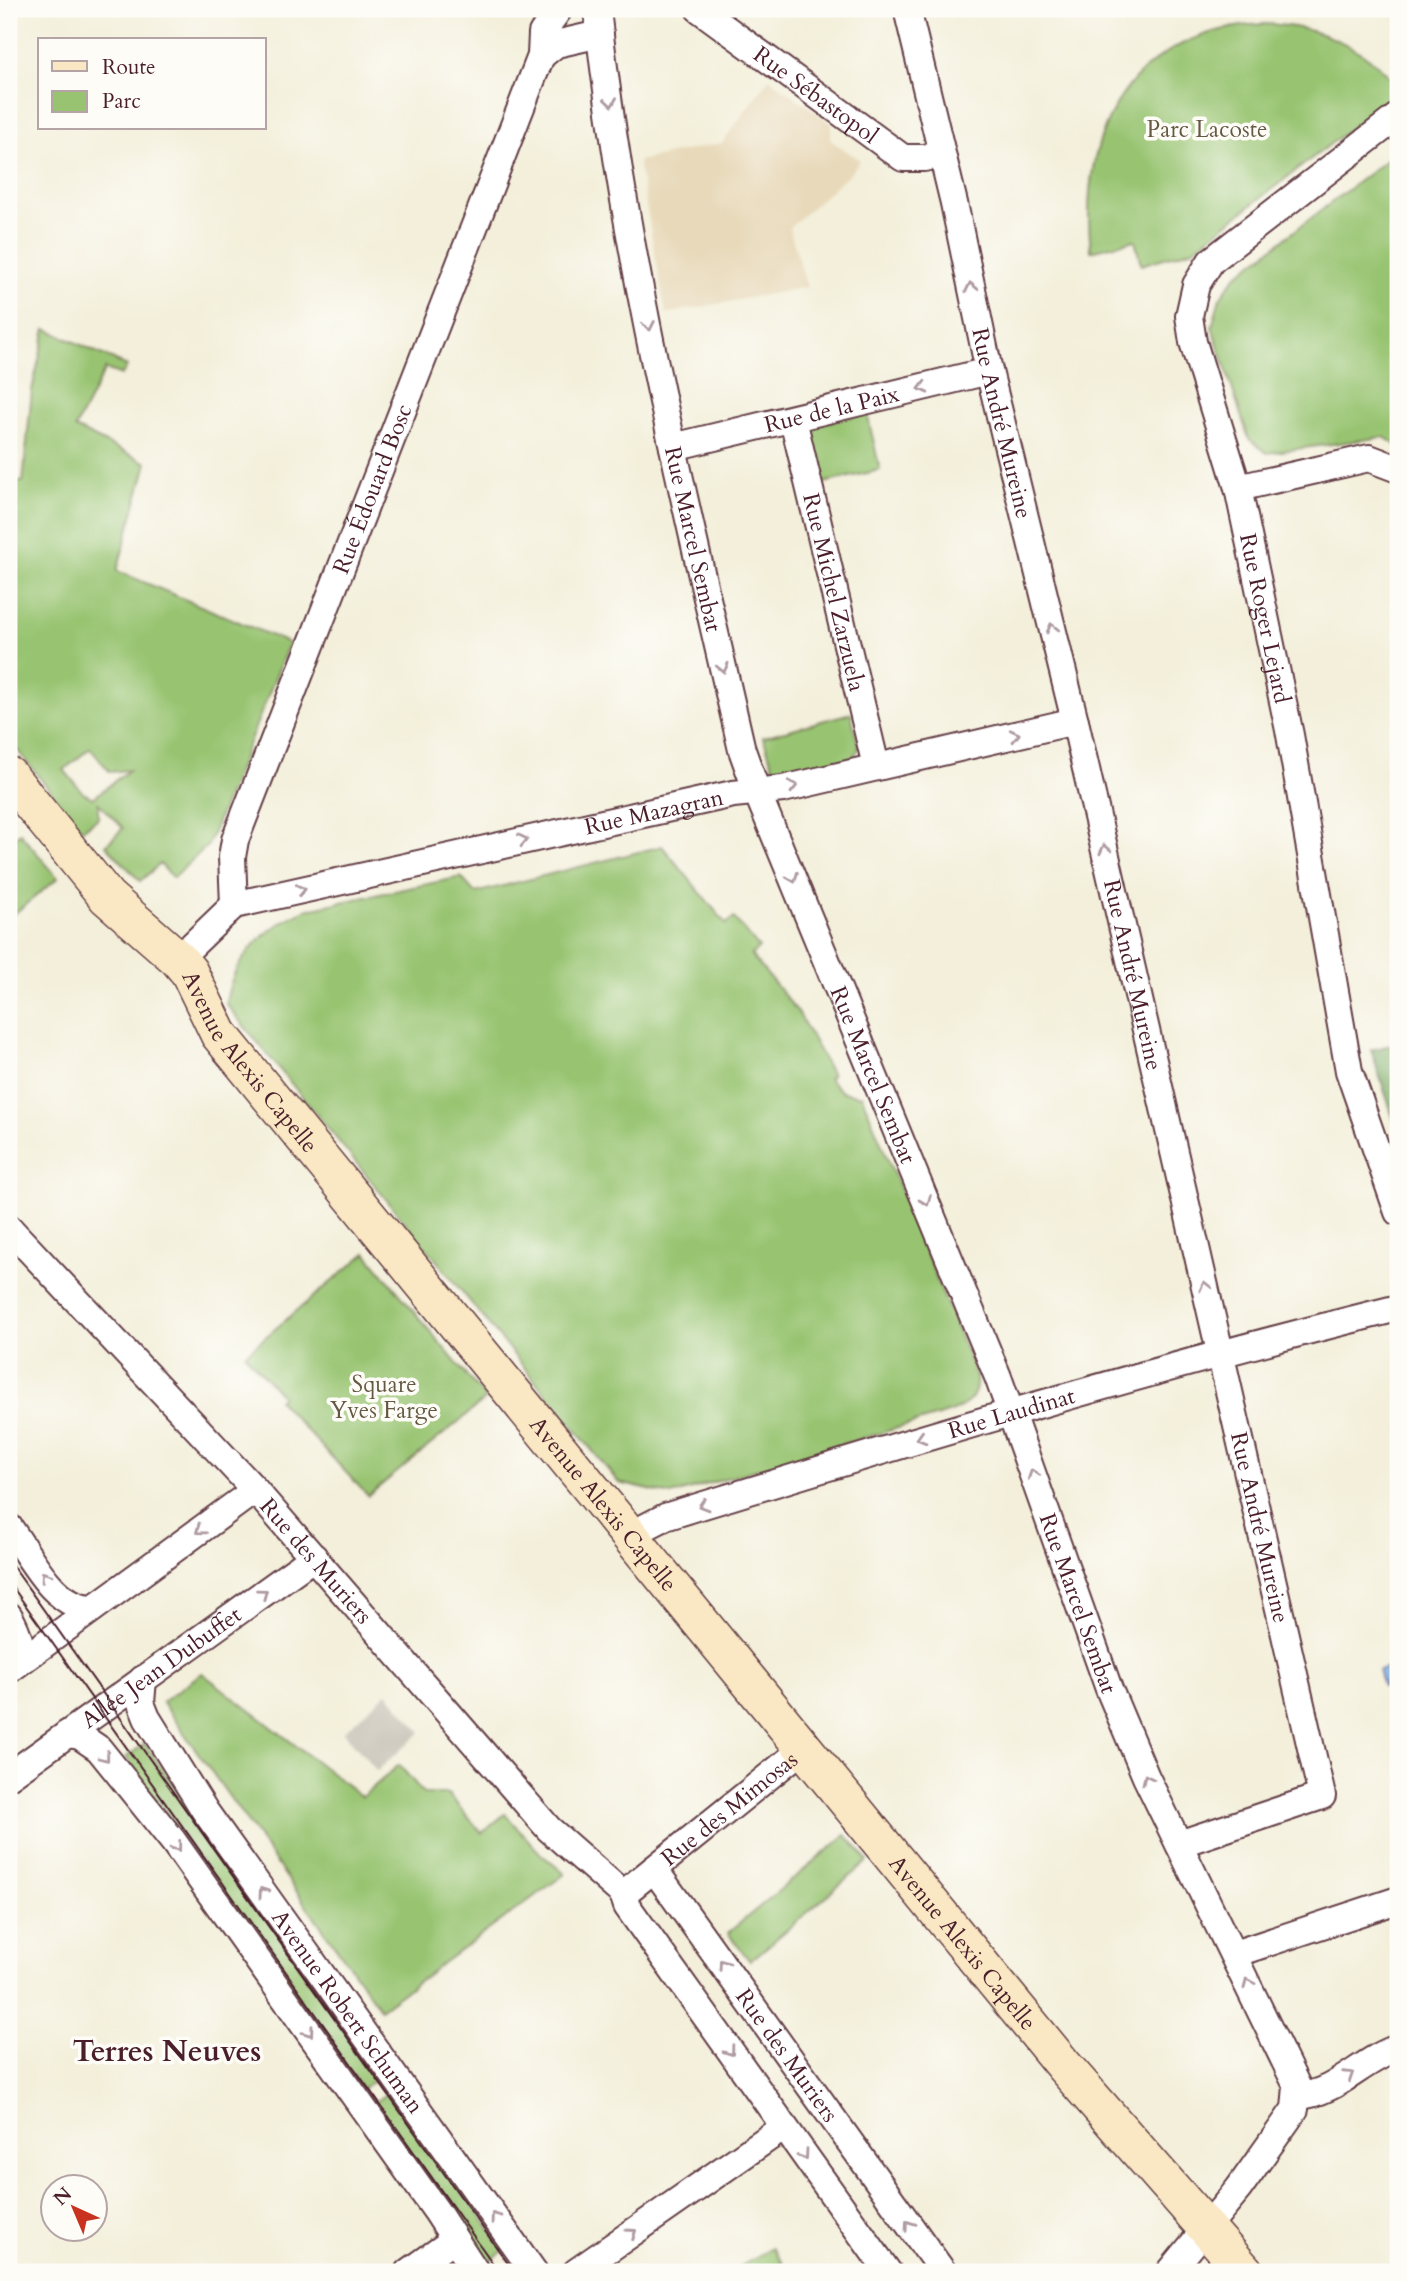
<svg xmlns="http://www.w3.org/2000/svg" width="1407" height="2281" font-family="Cardo,serif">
	<rect width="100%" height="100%" fill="#fdfcf7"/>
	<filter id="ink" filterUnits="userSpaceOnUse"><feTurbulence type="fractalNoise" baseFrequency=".0143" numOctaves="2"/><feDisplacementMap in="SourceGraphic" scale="14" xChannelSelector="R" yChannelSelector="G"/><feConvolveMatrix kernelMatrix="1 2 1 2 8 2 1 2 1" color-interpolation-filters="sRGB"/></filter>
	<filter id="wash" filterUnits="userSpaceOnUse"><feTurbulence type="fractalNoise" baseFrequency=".00686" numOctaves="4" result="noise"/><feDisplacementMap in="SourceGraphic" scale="28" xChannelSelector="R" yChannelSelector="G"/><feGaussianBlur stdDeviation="1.57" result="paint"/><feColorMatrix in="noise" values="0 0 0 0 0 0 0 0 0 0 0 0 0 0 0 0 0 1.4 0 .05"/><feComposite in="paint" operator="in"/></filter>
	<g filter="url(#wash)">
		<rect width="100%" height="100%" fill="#f3efda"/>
		<polygon fill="#e8d9ba" points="769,78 832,124 830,140 860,160 851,172 789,228 807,287 666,314 638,161 722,143"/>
		<polygon fill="#c9c3b8" points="387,1693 421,1732 377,1771 343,1732"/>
		<g fill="#98c471" stroke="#71724e" stroke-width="2" fill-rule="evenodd">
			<path d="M1265,24c52,2 98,22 133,61v7l-204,157 -53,16 -6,-25 -44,11c-14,-124 43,-221 174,-227z"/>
			<polygon points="1398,151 1398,446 1384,437 1267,453 1249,439 1212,327 1220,298 1236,276"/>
			<path d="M46,329l81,37 -5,9 -17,-6 -30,59 72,35 -30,108 172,72 -81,202 -35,33 -13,-14 -20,17 -34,-36 17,-17 -25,-25v15l-16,12 -73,-90v-259l14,1 9,-92zM90,748l20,24 19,-2 -36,28 -10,-5 -19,-23z"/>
			<polygon points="867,413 880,470 819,484 806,427"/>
			<polygon points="851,713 859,748 853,758 786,775 773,766 763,737"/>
			<polygon points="20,833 58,878 9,918 9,842"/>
			<path d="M662,846l64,78 8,-6 25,30 -8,7 47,57 34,63 -4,3 14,14 20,4 114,280c3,24 -12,31 -31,38l-274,81 -52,-12 -393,-479c6,-46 40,-78 82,-95l153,-32 14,16z"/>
			<polygon points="366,1253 486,1399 368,1496 278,1400 282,1396 245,1354"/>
			<polygon points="202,1673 362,1797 399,1765 424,1794 448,1794 482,1833 505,1814 540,1853 565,1874 380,2009 162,1702"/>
			<polygon points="145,1744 381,2076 362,2089 126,1757"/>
			<polygon points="846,1835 868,1861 750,1961 728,1933"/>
			<polygon points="391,2090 505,2250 485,2264 372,2104"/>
			<polygon points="772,2248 785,2267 781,2272 731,2272"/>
		</g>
		<polygon fill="#7aaa63" stroke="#626447" stroke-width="2" points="1398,1043 1398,1132 1371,1050"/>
		<polygon fill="#79aae4" stroke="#626488" stroke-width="2" points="1398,1664 1398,1682 1383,1687 1378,1671"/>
	</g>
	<g filter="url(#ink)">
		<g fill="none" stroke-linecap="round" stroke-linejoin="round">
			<g stroke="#633e45" stroke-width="30">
				<g id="street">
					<path id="s1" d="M597,9c27,250 89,496 145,741l15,42 241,585 111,312 37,88 151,309 -2,23 -9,13 -47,66 -69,84"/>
					<path id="s2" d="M699,9l204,149h21l17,-4"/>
					<path id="s3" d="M907,9l47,194 35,168 86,350 247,1075 -143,48"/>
					<polyline points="541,56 556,44 600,34"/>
					<path id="s4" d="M1398,116l-187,145 -15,24 -7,31 4,26 45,146 52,247 59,336 49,141"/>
					<path id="s5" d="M793,419l83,347"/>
					<path id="s6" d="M673,447l316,-76"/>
					<polyline points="1238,488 1369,458 1398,469"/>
					<path id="s7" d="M234,905l499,-111 50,-5 292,-68"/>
					<path id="s8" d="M178,959l56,-54 -2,-48 3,-17 306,-784 1,-23 17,-24"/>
					<path id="s9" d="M9,1228l246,262 294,339 74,65 181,-146"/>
					<path d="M9,1527c21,28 44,81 84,81"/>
					<path id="s10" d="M630,1535l35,-18c243,-75 486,-148 733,-209"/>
					<path d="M9,1616c9,16 14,29 9,47"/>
					<polyline points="9,1670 255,1490"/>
					<path id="s11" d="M143,1679l-2,24 6,15 58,93 329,461"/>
					<polyline points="67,1734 80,1736 99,1749 173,1841 437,2212 476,2272"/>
					<path id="s12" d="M9,1776l305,-219"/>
					<path id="s13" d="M654,1869l289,403"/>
					<polyline points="623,1894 627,1906 888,2272"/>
					<polyline points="1234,1954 1398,1900"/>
					<path d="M1298,2096c38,-2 65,-37 100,-48"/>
					<polyline points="409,2272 454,2240"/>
					<polyline points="576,2272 784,2127"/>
				</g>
			</g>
			<g stroke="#633e45" stroke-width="40">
				<g id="secondary">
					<path id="s14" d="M9,776l98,121 71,62 11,13 30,62 845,1032 181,206"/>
				</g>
			</g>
			<use href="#street" stroke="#fff" stroke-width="26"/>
			<use href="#secondary" stroke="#fae7c3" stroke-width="37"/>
			<g stroke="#4a1f2b" stroke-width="2">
				<polyline points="9,1561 514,2272"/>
				<polyline points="9,1582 499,2272"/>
			</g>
		</g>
		<defs><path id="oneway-chevron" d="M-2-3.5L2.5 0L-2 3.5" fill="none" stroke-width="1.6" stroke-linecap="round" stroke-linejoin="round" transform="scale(1.75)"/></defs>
		<g stroke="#ae9aa0">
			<use href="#oneway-chevron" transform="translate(611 102) rotate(82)"/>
			<use href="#oneway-chevron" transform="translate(971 287) rotate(-102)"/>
			<use href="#oneway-chevron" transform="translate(649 326) rotate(79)"/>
			<use href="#oneway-chevron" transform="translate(923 388) rotate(166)"/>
			<use href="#oneway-chevron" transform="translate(1052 628) rotate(-104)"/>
			<use href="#oneway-chevron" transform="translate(723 668) rotate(77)"/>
			<use href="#oneway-chevron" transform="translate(1015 735) rotate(-13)"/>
			<use href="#oneway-chevron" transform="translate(793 786) rotate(-13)"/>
			<use href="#oneway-chevron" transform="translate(523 840) rotate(-13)"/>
			<use href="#oneway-chevron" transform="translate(1105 849) rotate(-103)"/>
			<use href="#oneway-chevron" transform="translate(793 878) rotate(68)"/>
			<use href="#oneway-chevron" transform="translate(301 890) rotate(-13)"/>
			<use href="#oneway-chevron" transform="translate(926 1201) rotate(68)"/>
			<use href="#oneway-chevron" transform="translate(1205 1286) rotate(-103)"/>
			<use href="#oneway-chevron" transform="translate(921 1438) rotate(163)"/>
			<use href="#oneway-chevron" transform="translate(1033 1474) rotate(-109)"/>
			<use href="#oneway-chevron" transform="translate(703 1505) rotate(163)"/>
			<use href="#oneway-chevron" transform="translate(200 1530) rotate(144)"/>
			<use href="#oneway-chevron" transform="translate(45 1576) rotate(-126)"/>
			<use href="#oneway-chevron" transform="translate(263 1593) rotate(-36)"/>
			<use href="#oneway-chevron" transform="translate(105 1757) rotate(52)"/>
			<use href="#oneway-chevron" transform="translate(1147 1779) rotate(-115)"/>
			<use href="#oneway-chevron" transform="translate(177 1847) rotate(53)"/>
			<use href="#oneway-chevron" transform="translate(263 1892) rotate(-125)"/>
			<use href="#oneway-chevron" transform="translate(723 1964) rotate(-126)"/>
			<use href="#oneway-chevron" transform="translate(1248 1983) rotate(-115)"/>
			<use href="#oneway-chevron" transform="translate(309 2032) rotate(55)"/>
			<use href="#oneway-chevron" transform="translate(730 2051) rotate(54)"/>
			<use href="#oneway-chevron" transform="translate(1349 2075) rotate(-33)"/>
			<use href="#oneway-chevron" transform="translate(804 2155) rotate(55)"/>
			<use href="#oneway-chevron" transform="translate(495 2217) rotate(-126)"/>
			<use href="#oneway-chevron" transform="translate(909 2225) rotate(-125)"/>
			<use href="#oneway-chevron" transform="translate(632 2233) rotate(-35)"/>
		</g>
	</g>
	<g text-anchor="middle" stroke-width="7" stroke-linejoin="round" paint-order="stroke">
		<g font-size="23" fill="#4a1f2b" stroke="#fdfcf7">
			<text dy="8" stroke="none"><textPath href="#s2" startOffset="145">Rue Sébastopol</textPath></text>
			<text dy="8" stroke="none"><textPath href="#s6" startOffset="163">Rue de la Paix</textPath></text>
			<text dy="8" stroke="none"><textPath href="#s3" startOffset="425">Rue André Mureine</textPath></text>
			<text dy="8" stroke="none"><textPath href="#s8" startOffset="520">Rue Édouard Bosc</textPath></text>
			<text dy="8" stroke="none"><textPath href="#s1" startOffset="539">Rue Marcel Sembat</textPath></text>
			<text dy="8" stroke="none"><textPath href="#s5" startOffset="178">Rue Michel Zarzuela</textPath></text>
			<text dy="8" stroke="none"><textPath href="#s4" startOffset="609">Rue Roger Lejard</textPath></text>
			<text dy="8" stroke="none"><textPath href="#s7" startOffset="430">Rue Mazagran</textPath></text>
			<text dy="8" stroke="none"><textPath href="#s3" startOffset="992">Rue André Mureine</textPath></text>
			<text dy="8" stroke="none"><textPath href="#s14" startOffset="376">Avenue Alexis Capelle</textPath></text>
			<text dy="8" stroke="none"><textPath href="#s1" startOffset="1106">Rue Marcel Sembat</textPath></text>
			<text dy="8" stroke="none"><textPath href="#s10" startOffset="401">Rue Laudinat</textPath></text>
			<text dy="8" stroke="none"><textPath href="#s14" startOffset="943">Avenue Alexis Capelle</textPath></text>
			<text dy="8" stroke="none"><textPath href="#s3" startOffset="1559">Rue André Mureine</textPath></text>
			<text dy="8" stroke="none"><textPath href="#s9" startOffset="453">Rue des Muriers</textPath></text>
			<text dy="8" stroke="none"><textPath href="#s1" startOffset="1673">Rue Marcel Sembat</textPath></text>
			<text dy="8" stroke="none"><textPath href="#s12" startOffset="187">Allée Jean Dubuffet</textPath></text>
			<text dy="8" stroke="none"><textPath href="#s9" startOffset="1043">Rue des Mimosas</textPath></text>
			<text dy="8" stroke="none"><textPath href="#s14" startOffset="1510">Avenue Alexis Capelle</textPath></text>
			<text dy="8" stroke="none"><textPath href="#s11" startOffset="396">Avenue Robert Schuman</textPath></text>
			<text dy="8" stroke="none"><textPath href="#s13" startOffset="229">Rue des Muriers</textPath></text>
		</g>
		<g font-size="23" fill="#655944" stroke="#fdfcf7">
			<text x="1207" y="137">Parc Lacoste</text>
			<text x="384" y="1392">Square<tspan x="384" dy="26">Yves Farge</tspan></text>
		</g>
		<g font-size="30" font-weight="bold" fill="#4a1f2b" stroke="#fdfcf7">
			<text x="167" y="2061">Terres Neuves</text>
		</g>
	</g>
	<rect width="1407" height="2281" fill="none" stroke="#fdfcf7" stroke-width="35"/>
	<rect x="38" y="38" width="228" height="91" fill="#fdfcf7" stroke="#b5a4a5" stroke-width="2"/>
	<rect x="52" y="61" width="35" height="10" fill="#fae7c3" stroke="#b5a4a5" stroke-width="2"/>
	<text x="102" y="74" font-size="21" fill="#4a1f2b">Route</text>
	<rect x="52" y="91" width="35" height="21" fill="#98c471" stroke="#b5a4a5" stroke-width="2"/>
	<text x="102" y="108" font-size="21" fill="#4a1f2b">Parc</text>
	<g transform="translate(74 2208) rotate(316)"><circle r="33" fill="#fdfcf7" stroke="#b5a4a5" stroke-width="2"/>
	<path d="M0-5L12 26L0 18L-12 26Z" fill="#c8321e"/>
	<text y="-10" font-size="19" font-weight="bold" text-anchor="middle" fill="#4a1f2b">N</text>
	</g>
</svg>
